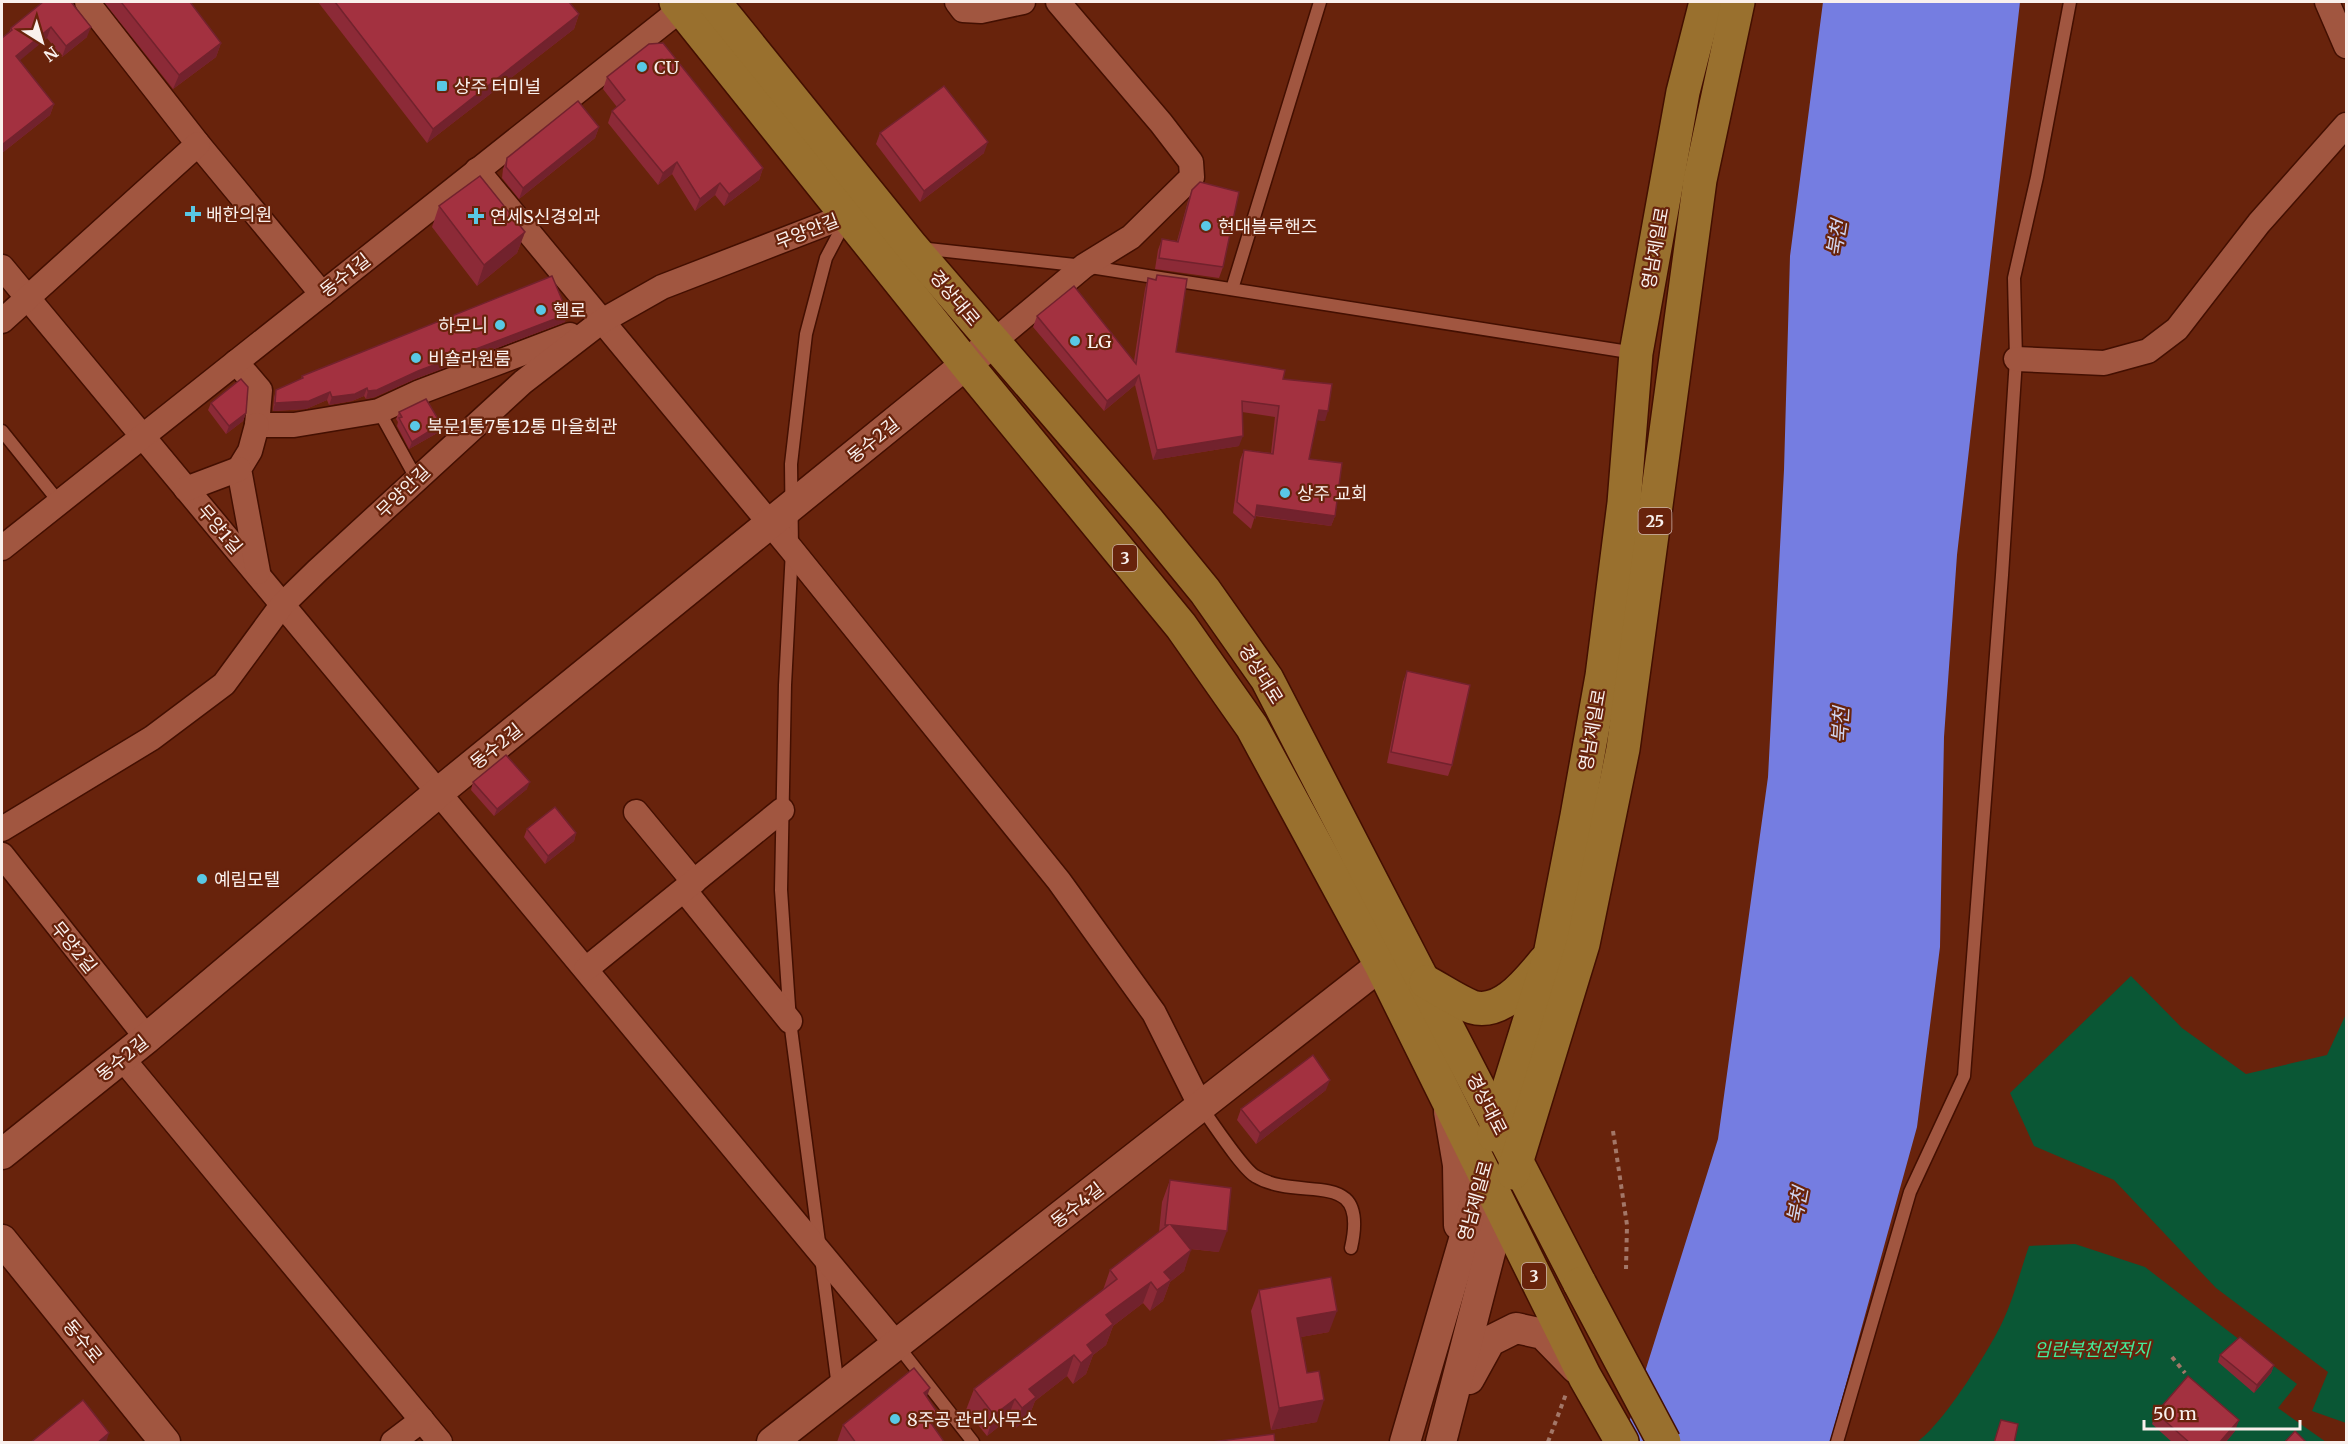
<svg xmlns="http://www.w3.org/2000/svg" width="2348" height="1444" viewBox="0 0 2348 1444" font-family="Merriweather,'Noto Sans KR',serif">
	<style>
		.green { fill: #0a5735 }
		.water { fill: #757de1 }
		.lines { fill: none; stroke-linecap: round; stroke-linejoin: round }
		.service-casing { stroke: #430f01; stroke-width: 15 }
		.minor-casing { stroke: #430f01; stroke-width: 27 }
		.tertiary-casing { stroke: #430f01; stroke-width: 33 }
		.primary-casing { stroke: #430f01; stroke-width: 36 }
		.path { stroke: #a37768; stroke-width: 4; stroke-dasharray: 4.5 4.5; stroke-linecap: butt }
		.service { stroke: #a15640; stroke-width: 12 }
		.minor { stroke: #a15640; stroke-width: 24 }
		.tertiary { stroke: #a15640; stroke-width: 30 }
		.primary { stroke: #99702e; stroke-width: 33 }
		.primary-bridge-casing { stroke: #430f01; stroke-width: 36; stroke-linecap: butt }
		.primary-bridge { stroke: #99702e; stroke-width: 33 }
		.wall { fill: #8c2a37 }
		.shaded-wall { fill: #72222d }
		.building { fill: #a33140; stroke: #72222d; stroke-width: 1.5 }
		.poi-dot { fill: #59c8e5; stroke: #68230c; stroke-width: 2 }
		.labels { text-anchor: middle; dominant-baseline: central; stroke-width: 4.5; stroke-linejoin: round; paint-order: stroke }
		.shield { fill: #68230c; stroke: #ceb2aa; stroke-width: 1.5 }
		.shield-label { font-size: 16px; font-weight: bold; fill: #f9f0ed }
		.poi-label { font-size: 18px; fill: #f9f0ed; stroke: #68230c; text-anchor: start }
		.street-label { font-size: 18px; fill: #f9f0ed; stroke: #68230c }
		.park-label { font-size: 18px; font-style: italic; fill: #42ec9b; stroke: #68230c }
		.water-label { font-size: 20px; font-style: italic; fill: #d0d4ee; stroke: #68230c }
	</style>
	<rect width="100%" height="100%" fill="#68230c"/>
	<g class="green">
		<polygon points="2131,976 2182,1028 2246,1074 2327,1055 2346,1014 2346,1423 2312,1411 2328,1372 2216,1288 2114,1180 2034,1146 2010,1093"/>
		<path d="M2075,1244L2145,1267L2297,1384L2278,1408L2326,1442H1917C1943,1424 1986,1355 2001,1325C2013,1301 2020,1272 2029,1246Z"/>
	</g>
	<polygon class="water" points="1823,2 2020,2 1957,555 1944,737 1940,947 1917,1127 1830,1442 1623,1442 1718,1139 1768,777 1784,470 1790,256"/>
	<g class="lines">
		<defs>
			<g id="service">
				<polyline points="919,248 1084,266 1635,353"/>
				<polyline points="1232,289 1320,2"/>
				<polyline points="379,411 416,478"/>
				<polyline points="2,431 59,502"/>
				<path d="M1201,1107C1213,1123 1241,1167 1255,1176C1301,1204 1370,1164 1351,1248"/>
				<polyline points="898,1346 973,1442"/>
				<polyline points="838,1387 790,1021 781,890 785,685 792,550 791,464 806,334 826,258 846,220"/>
				<polyline points="1837,1442 1910,1192 1964,1076 2002,575 2016,359 2014,278 2037,177 2070,2"/>
			</g>
			<g id="minor">
				<polyline points="87,2 198,144 322,294"/>
				<polyline points="957,2 963,10 981,11 1023,2"/>
				<polyline points="2327,2 2346,46"/>
				<polyline points="477,170 792,550 1059,881 1154,1013 1201,1107"/>
				<polyline points="2,267 898,1346"/>
				<polyline points="2,321 198,144"/>
				<polyline points="993,342 1084,266 1131,237 1192,177 1191,162 1161,123 1058,2"/>
				<polyline points="2016,359 2104,363 2148,351 2177,329 2259,223 2346,125"/>
				<polyline points="236,362 260,390 257,425 294,425 379,411 420,392 570,335"/>
				<polyline points="257,425 250,451 239,469 258,572"/>
				<polyline points="186,489 239,469"/>
				<polyline points="2,548 690,2"/>
				<polyline points="636,812 694,882"/>
				<polyline points="2,829 152,738 224,684 282,605 317,571 523,382 602,321 662,287 848,215"/>
				<polyline points="2,855 147,1038"/>
				<polyline points="685,891 790,1021"/>
				<polyline points="586,969 782,810"/>
				<polyline points="122,1058 440,1442"/>
				<polyline points="393,1442 422,1420"/>
			</g>
			<g id="tertiary">
				<polyline points="1449,1112 1458,1165 1459,1225"/>
				<polyline points="2,1154 147,1038 439,792 986,348"/>
				<polyline points="2,1240 165,1442"/>
				<polyline points="1469,1379 1490,1341 1516,1328 1543,1334 1576,1368"/>
				<polyline points="772,1442 1381,965"/>
				<polyline points="1405,1442 1483,1175"/>
				<polyline points="1441,1442 1501,1210"/>
			</g>
			<g id="primary">
				<polyline points="676,2 966,364 1181,626 1252,727 1381,965 1585,1377 1622,1442"/>
				<polyline points="714,2 912,247 1147,520 1205,591 1267,679 1580,1284"/>
				<path d="M1426,982C1441,990 1457,1001 1472,1007C1502,1016 1528,981 1545,961"/>
				<polyline points="1494,1135 1550,955 1577,816 1602,676 1624,503 1636,353 1683,92 1706,2"/>
				<polyline points="1513,1173 1583,944 1623,749 1700,180 1738,2"/>
			</g>
		</defs>
		<use href="#service" class="service-casing"/>
		<use href="#minor" class="minor-casing"/>
		<use href="#tertiary" class="tertiary-casing"/>
		<use href="#primary" class="primary-casing"/>
		<g class="path">
			<polyline points="1613,1131 1627,1225 1626,1269"/>
			<polyline points="2172,1357 2185,1373"/>
			<polyline points="1548,1442 1566,1394"/>
		</g>
		<use href="#service" class="service"/>
		<use href="#minor" class="minor"/>
		<use href="#tertiary" class="tertiary"/>
		<use href="#primary" class="primary"/>
		<defs>
			<polyline id="primary-bridge" points="1580,1284 1664,1442"/>
		</defs>
		<use href="#primary-bridge" class="primary-bridge-casing"/>
		<use href="#primary-bridge" class="primary-bridge"/>
	</g>
	<g class="wall">
		<polygon points="43,2 87,37 62,57 47,38 19,60 54,104 50,115 2,153 2,38 9,32 11,28"/>
		<polygon points="104,2 190,2 221,43 216,57 173,89"/>
		<polygon points="318,2 569,2 579,14 574,29 427,143"/>
		<polygon points="607,77 763,168 759,180 724,206 715,195 695,211 672,174 658,185 608,123 612,111 617,107 603,89"/>
		<polygon points="599,127 595,138 519,199 502,178 503,169 507,158"/>
		<polygon points="880,133 984,153 920,202 876,144"/>
		<polygon points="1192,190 1223,267 1219,278 1155,269 1158,250 1162,239 1177,241 1188,201"/>
		<polygon points="439,206 525,232 517,253 477,286 432,227"/>
		<polygon points="1157,275 1176,352 1283,379 1325,421 1317,420 1309,459 1335,516 1331,526 1255,516 1251,529 1233,513 1240,460 1244,450 1271,453 1275,417 1242,412 1239,446 1153,460 1135,385 1104,411 1033,327 1037,316 1134,361 1145,289 1148,278 1155,280"/>
		<polygon points="565,322 415,379 375,397 366,399 364,396 352,401 329,405 327,400 306,409 273,411 274,398 276,390 301,379 302,376"/>
		<polygon points="211,403 246,413 243,421 226,434 208,410"/>
		<polygon points="399,412 439,432 409,449 397,426 398,422 396,419"/>
		<polygon points="1407,671 1452,765 1448,776 1387,763 1403,682"/>
		<polygon points="473,782 527,789 494,816 471,790"/>
		<polygon points="527,829 576,833 574,841 545,864 524,837"/>
		<polygon points="1326,1090 1256,1144 1237,1120 1241,1109"/>
		<polygon points="1170,1180 1219,1252 1190,1249 1184,1271 1170,1282 1163,1301 1150,1311 1143,1303 1113,1326 1106,1345 1093,1355 1086,1374 1073,1384 1067,1376 1035,1401 1028,1419 1014,1429 1007,1420 987,1436 966,1410 974,1389 1103,1290 1110,1270 1159,1232 1162,1202"/>
		<polygon points="1259,1290 1329,1332 1301,1337 1307,1373 1317,1422 1271,1430 1251,1311"/>
		<polygon points="2220,1355 2274,1365 2271,1373 2254,1393 2218,1362"/>
		<polygon points="927,1397 932,1425 945,1443 837,1442 843,1425"/>
		<polygon points="2156,1413 2235,1431 2225,1443 2173,1443 2152,1424"/>
	</g>
	<g class="shaded-wall">
		<polygon points="579,14 574,29 427,143 433,129"/>
		<polygon points="51,27 47,38 12,67 16,56"/>
		<polygon points="91,27 87,37 62,57 66,46"/>
		<polygon points="221,43 216,57 173,89 179,75"/>
		<polygon points="54,104 50,115 2,153 2,149 3,144"/>
		<polygon points="599,127 595,138 519,199 523,188"/>
		<polygon points="988,142 984,153 920,202 924,191"/>
		<polygon points="677,162 672,174 658,185 663,173"/>
		<polygon points="763,168 759,180 724,206 729,194"/>
		<polygon points="720,183 715,195 695,211 700,199"/>
		<polygon points="525,232 517,253 477,286 484,265"/>
		<polygon points="568,314 565,322 415,379 375,397 366,399 368,391 418,371"/>
		<polygon points="1139,375 1135,385 1104,411 1107,401"/>
		<polygon points="367,388 364,396 352,401 329,405 332,397"/>
		<polygon points="330,392 327,400 306,409 273,411 275,403"/>
		<polygon points="1319,410 1328,411 1325,421 1315,420"/>
		<polygon points="246,413 243,421 226,434 229,426"/>
		<polygon points="441,424 439,432 409,449 412,442"/>
		<polygon points="1243,436 1239,446 1153,460 1157,450"/>
		<polygon points="1257,505 1335,516 1331,526 1253,515"/>
		<polygon points="530,782 527,789 494,816 497,809"/>
		<polygon points="576,833 574,841 545,864 548,856"/>
		<polygon points="1330,1080 1326,1090 1256,1144 1260,1133"/>
		<polygon points="1171,1225 1227,1231 1219,1252 1164,1246"/>
		<polygon points="1191,1250 1184,1271 1170,1282 1163,1301 1150,1311 1164,1272"/>
		<polygon points="1151,1282 1143,1303 1113,1326 1106,1345 1093,1355 1086,1374 1073,1384 1087,1345 1106,1315"/>
		<polygon points="1337,1311 1329,1332 1290,1339 1297,1318"/>
		<polygon points="1074,1355 1067,1376 1035,1401 1028,1419 1014,1429 1029,1389"/>
		<polygon points="2274,1365 2271,1373 2254,1393 2257,1385"/>
		<polygon points="930,1388 924,1405 924,1393"/>
		<polygon points="1015,1399 1007,1420 987,1436 994,1415"/>
		<polygon points="1324,1400 1317,1422 1271,1430 1279,1408"/>
		<polygon points="937,1412 931,1429 928,1419"/>
		<polygon points="2239,1420 2235,1431 2225,1443 2219,1443"/>
		<polygon points="109,1433 106,1443 97,1443"/>
	</g>
	<g class="building">
		<polygon points="43,2 71,2 91,27 66,46 51,27 16,56 54,104 3,144 2,142 2,38 12,30 11,28"/>
		<polygon points="121,2 190,2 221,43 179,75"/>
		<polygon points="335,2 569,2 579,14 433,129"/>
		<polygon points="663,43 763,168 729,194 720,183 700,199 677,162 663,173 612,111 625,100 607,77 649,44"/>
		<polygon points="944,86 988,142 924,191 880,133"/>
		<polygon points="578,101 599,127 523,188 506,167 507,158"/>
		<polygon points="480,176 525,232 484,265 439,206"/>
		<polygon points="1200,182 1239,192 1223,267 1159,258 1162,239 1178,242 1192,190"/>
		<polygon points="1157,275 1187,279 1176,352 1285,370 1283,379 1332,384 1328,411 1319,410 1309,459 1342,463 1335,516 1257,505 1255,518 1237,502 1244,450 1273,454 1279,406 1242,401 1243,436 1157,450 1139,375 1107,401 1037,316 1074,286 1136,364 1148,278 1156,280"/>
		<polygon points="552,276 568,314 418,371 377,390 368,391 367,388 355,394 332,397 330,392 309,401 275,403 276,390 303,378 302,376"/>
		<polygon points="241,379 248,387 246,413 229,426 211,403"/>
		<polygon points="426,399 441,424 412,442 399,418 402,417 399,412"/>
		<polygon points="1407,671 1470,685 1452,765 1391,752"/>
		<polygon points="506,755 530,782 497,809 473,782"/>
		<polygon points="555,807 576,833 548,856 527,829"/>
		<polygon points="1313,1055 1330,1080 1260,1133 1241,1109"/>
		<polygon points="1170,1180 1231,1188 1227,1231 1171,1225 1191,1250 1164,1272 1171,1280 1157,1290 1151,1282 1106,1315 1113,1324 1087,1345 1093,1353 1081,1363 1074,1355 1029,1389 1036,1397 1022,1408 1015,1399 994,1415 974,1389 1117,1279 1110,1270 1168,1225 1165,1225"/>
		<polygon points="1331,1277 1337,1311 1297,1318 1307,1373 1319,1371 1324,1400 1279,1408 1259,1290"/>
		<polygon points="2240,1337 2274,1365 2257,1385 2220,1355"/>
		<polygon points="914,1368 930,1388 924,1393 937,1412 928,1419 945,1443 856,1443 843,1425"/>
		<polygon points="2188,1376 2239,1420 2219,1443 2190,1443 2156,1413"/>
		<polygon points="83,1400 109,1433 97,1443 30,1443"/>
		<polygon points="2001,1420 2018,1424 2014,1443 1994,1443"/>
		<polygon points="2295,1431 2307,1443 2284,1443"/>
		<polygon points="1274,1434 1275,1443 1204,1443"/>
	</g>
	<g class="poi-dot">
		<circle cx="642" cy="67" r="6"/>
		<rect x="436" y="80" width="12" height="12" rx="3"/>
		<path d="M190 205h6v6h6v6h-6v6h-6v-6h-6v-6h6z"/>
		<path d="M473 207h6v6h6v6h-6v6h-6v-6h-6v-6h6z"/>
		<circle cx="1206" cy="226" r="6"/>
		<circle cx="541" cy="310" r="6"/>
		<circle cx="500" cy="325" r="6"/>
		<circle cx="1075" cy="341" r="6"/>
		<circle cx="416" cy="358" r="6"/>
		<circle cx="415" cy="426" r="6"/>
		<circle cx="1285" cy="493" r="6"/>
		<circle cx="202" cy="879" r="6"/>
		<circle cx="895" cy="1419" r="6"/>
	</g>
	<g class="labels">
		<g class="shield">
			<rect x="1638.5" y="508" width="33" height="26" rx="4.5"/>
			<rect x="1113" y="545" width="24" height="26" rx="4.5"/>
			<rect x="1522" y="1263" width="24" height="26" rx="4.5"/>
		</g>
		<g class="shield-label">
			<text x="1655" y="521">25</text>
			<text x="1125" y="558">3</text>
			<text x="1534" y="1276">3</text>
		</g>
		<g class="poi-label">
			<text x="654" y="67">CU</text>
			<text x="454" y="86">상주 터미널</text>
			<text x="206" y="214">배한의원</text>
			<text x="490" y="216">연세S신경외과</text>
			<text x="1218" y="226">현대블루핸즈</text>
			<text x="553" y="310">헬로</text>
			<text x="488" y="325" text-anchor="end">하모니</text>
			<text x="1087" y="341">LG</text>
			<text x="428" y="358">비숄라원룸</text>
			<text x="427" y="426">북문1통7통12통 마을회관</text>
			<text x="1297" y="493">상주 교회</text>
			<text x="214" y="879">예림모텔</text>
			<text x="907" y="1419">8주공 관리사무소</text>
		</g>
		<g class="street-label">
			<text transform="translate(807 231) rotate(-21)">무양안길</text>
			<text transform="translate(1655 248) rotate(-80)">영남제일로</text>
			<text transform="translate(345 275) rotate(-38)">동수1길</text>
			<text transform="translate(955 298) rotate(50)">경상대로</text>
			<text transform="translate(873 440) rotate(-39)">동수2길</text>
			<text transform="translate(403 491) rotate(-44)">무양안길</text>
			<text transform="translate(220 529) rotate(50)">무양1길</text>
			<text transform="translate(1261 674) rotate(58)">경상대로</text>
			<text transform="translate(1592 730) rotate(-80)">영남제일로</text>
			<text transform="translate(496 746) rotate(-39)">동수2길</text>
			<text transform="translate(74 947) rotate(51)">무양2길</text>
			<text transform="translate(122 1058) rotate(-39)">동수2길</text>
			<text transform="translate(1487 1104) rotate(63)">경상대로</text>
			<text transform="translate(1475 1201) rotate(-74)">영남제일로</text>
			<text transform="translate(1077 1205) rotate(-38)">동수4길</text>
			<text transform="translate(83 1341) rotate(51)">동수로</text>
		</g>
		<g class="park-label">
			<text x="2092" y="1349">임란북천전적지</text>
		</g>
		<g class="water-label">
			<text transform="translate(1836 238) rotate(-81)">북천</text>
			<text transform="translate(1840 725) rotate(-87)">북천</text>
			<text transform="translate(1797 1205) rotate(-79)">북천</text>
		</g>
	</g>
	<rect width="2348" height="1444" fill="none" stroke="#f9f0ed" stroke-width="6"/>
	<g transform="translate(42 42) rotate(143)" stroke="#68230c" stroke-width="4.5" paint-order="stroke">
	<path d="M0-4.5L10 22L0 15L-10 22Z" fill="#f9f0ed"/>
	<text y="-9" font-size="16" font-weight="bold" text-anchor="middle" fill="#f9f0ed">N</text>
	</g>
	<path d="M2144 1420v9h156v-9" fill="none" stroke="#f9f0ed" stroke-width="3"/>
	<text x="2153" y="1420" font-size="18" fill="#f9f0ed" stroke="#68230c" stroke-width="4.5" paint-order="stroke">50 m</text>
</svg>
